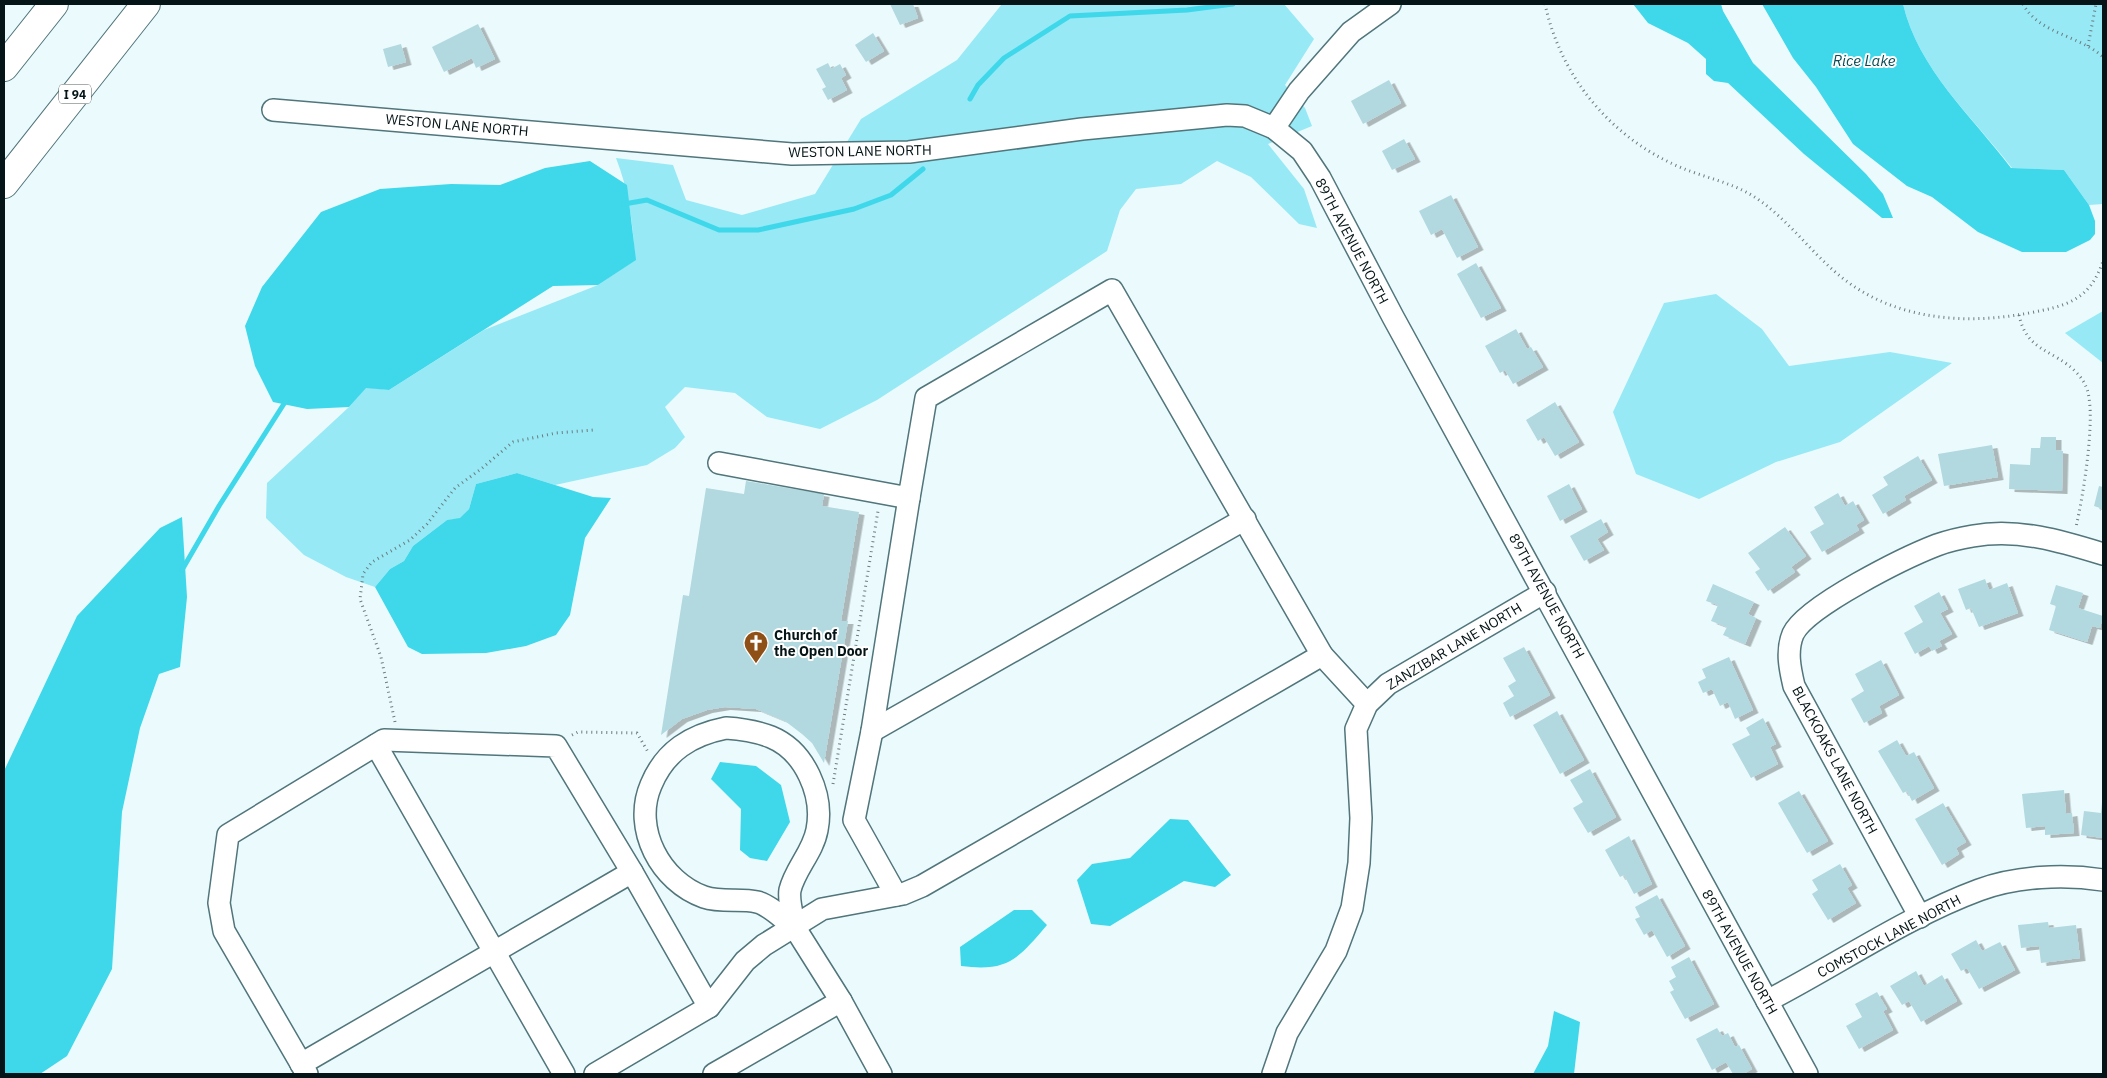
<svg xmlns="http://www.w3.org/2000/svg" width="2107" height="1078" viewBox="0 0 2107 1078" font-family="'IBM Plex Sans',sans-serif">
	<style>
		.green { fill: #96e9f5 }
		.water { fill: #3fd7ea }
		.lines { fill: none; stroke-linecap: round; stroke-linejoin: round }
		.stream { stroke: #3fd7ea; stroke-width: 5 }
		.building { fill: #b1d9df; filter: url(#shadow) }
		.minor-casing { stroke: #50757a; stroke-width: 24 }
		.highway-casing { stroke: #50757a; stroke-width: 30 }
		.path { stroke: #6d7c7f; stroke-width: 3; stroke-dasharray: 1 4; stroke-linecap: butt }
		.minor { stroke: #fff; stroke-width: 21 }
		.highway { stroke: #fff; stroke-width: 28 }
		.labels { text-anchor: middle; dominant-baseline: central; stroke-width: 4; stroke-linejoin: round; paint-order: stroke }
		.shield { fill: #fff; stroke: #505a5c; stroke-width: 1 }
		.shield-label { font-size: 12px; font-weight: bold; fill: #051416 }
		.street-label { font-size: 14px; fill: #051416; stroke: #fff }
		.poi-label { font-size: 14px; font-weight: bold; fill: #051416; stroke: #fff; text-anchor: start }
		.water-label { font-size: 15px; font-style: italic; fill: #094c54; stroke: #fff }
	</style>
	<defs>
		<filter id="shadow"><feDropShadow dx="5.5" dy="3" stdDeviation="0" flood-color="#0004"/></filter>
	</defs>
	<rect width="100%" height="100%" fill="#ebfafd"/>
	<g class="green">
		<path d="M1002,4H1284L1314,39L1285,85L1305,108L1312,126L1268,144L1304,189L1317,228L1299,224L1251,177L1217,161L1181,184L1136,189L1120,210L1107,251L877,400L820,429L767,417L735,393L685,387L665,407L685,437L675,448L647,465L555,485L517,473L476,484L469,509L460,519L447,520L413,546L404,561L390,569L375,587L346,577L304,555L266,518L267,483L349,407L366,387L389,390L484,330L598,285L635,260C633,224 629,191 616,158L673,165L686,200L742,215L815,194L861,119L957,60Z"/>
		<path d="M1903,4H2103V204L2089,205L2064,170L2012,168C1972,116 1918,69 1903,4Z"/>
		<polygon points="1716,294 1762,329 1789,366 1890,352 1952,363 1840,442 1776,462 1699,499 1636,474 1613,412 1664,303"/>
		<polygon points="2103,311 2103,363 2065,333"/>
	</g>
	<g class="water">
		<polygon points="1633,4 1721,4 1723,11 1753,63 1866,174 1883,194 1893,218 1882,218 1804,154 1728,83 1714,81 1706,74 1706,59 1688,43 1648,23"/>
		<path d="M1762,4H1903C1918,69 1972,116 2011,168L2064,170L2089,205L2095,221V234L2090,240L2066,252H2022L1978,232L1932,197L1907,186L1853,144L1816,87L1793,58Z"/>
		<polygon points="590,161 627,185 636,260 598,285 553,286 389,390 366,388 349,407 307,409 273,402 255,366 245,326 262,287 321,212 380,189 451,184 500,185 545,168"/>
		<polygon points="517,473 593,497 611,498 585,538 570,615 556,635 526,646 486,653 422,654 408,647 375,587 390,569 404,561 413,546 447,520 460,518 469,509 476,484"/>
		<polygon points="182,517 187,597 180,667 159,674 140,728 122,812 112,969 67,1056 40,1074 4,1074 4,771 77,616 160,528"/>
		<polygon points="720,762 756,766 781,785 790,822 767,861 750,858 740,850 741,809 711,779"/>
		<polygon points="1170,819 1188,820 1231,875 1215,887 1184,881 1110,926 1091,924 1077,880 1092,864 1130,858"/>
		<path d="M1014,910H1032L1047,925C1018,959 1008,972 961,966L960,947Z"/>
		<polygon points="1554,1011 1580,1022 1574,1074 1533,1074 1548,1046"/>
	</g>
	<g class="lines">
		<g class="stream">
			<polyline points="970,99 978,85 1004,58 1070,16 1187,10 1233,4"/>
			<polyline points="624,204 647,200 719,230 758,230 854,209 891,195 923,169"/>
			<polyline points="182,570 219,506 287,399"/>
		</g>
	</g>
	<g class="building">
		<polygon points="890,4 913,4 918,18 900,25"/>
		<polygon points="478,24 495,59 476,68 472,58 444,72 432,47"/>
		<polygon points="873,33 884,51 866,62 855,45"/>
		<polygon points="401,44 406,62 388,67 383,49"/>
		<polygon points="828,63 831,69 840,64 846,75 841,78 847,90 828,100 822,89 826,87 816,69"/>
		<polygon points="1389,80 1401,103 1363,124 1351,101"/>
		<polygon points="1404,139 1415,159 1392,170 1382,151"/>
		<polygon points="1451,195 1478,247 1457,258 1442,229 1431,235 1419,211"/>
		<polygon points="1476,263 1501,308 1481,318 1457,274"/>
		<polygon points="1516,329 1527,349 1531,347 1543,367 1513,384 1505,370 1500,373 1485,346"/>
		<polygon points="1555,402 1579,442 1555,456 1544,437 1538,441 1526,420"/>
		<polygon points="2041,437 2056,437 2056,450 2063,451 2062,491 2009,489 2010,464 2030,465 2031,448 2040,448"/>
		<polygon points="1992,445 1998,477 1944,486 1938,454"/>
		<polygon points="1918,456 1932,480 1904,496 1906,500 1883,514 1872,495 1888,485 1883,477"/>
		<polygon points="746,481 824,494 822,506 859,512 841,621 848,621 824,763 812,743 802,734 785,721 756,709 725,707 707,710 682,719 661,735 683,595 689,596 706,488 744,494"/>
		<polygon points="1569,484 1582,509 1560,521 1547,496"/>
		<polygon points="2099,486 2103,487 2103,509 2094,506"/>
		<polygon points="1838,493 1845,506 1853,501 1864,520 1856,525 1859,530 1822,552 1810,532 1824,524 1814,507"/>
		<polygon points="1601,519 1608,532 1597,539 1604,550 1584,561 1570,536"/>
		<polygon points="1785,527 1806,556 1791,567 1795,572 1768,591 1755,572 1760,569 1748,553"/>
		<polygon points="1985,579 1989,590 2007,583 2018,613 1979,627 1971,608 1966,610 1958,589"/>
		<polygon points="1713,584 1754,602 1748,614 1756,618 1745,644 1723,635 1727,627 1711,621 1718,605 1706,601"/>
		<polygon points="2056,585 2083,593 2078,608 2103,616 2100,628 2092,626 2087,642 2049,630 2056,606 2050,604"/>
		<polygon points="1939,592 1948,609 1940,613 1952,634 1939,641 1942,646 1932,651 1929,646 1915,654 1904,633 1923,622 1914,606"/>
		<polygon points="1524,647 1550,695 1510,717 1503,703 1514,696 1508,686 1516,681 1503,658"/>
		<polygon points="1729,657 1753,710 1735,719 1728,702 1720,706 1712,689 1703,693 1698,682 1706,678 1702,669"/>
		<polygon points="1881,660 1899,695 1879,706 1882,713 1864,723 1851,699 1864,691 1855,674"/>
		<polygon points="1557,711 1584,760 1560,774 1533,725"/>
		<polygon points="1763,718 1776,744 1770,747 1778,764 1751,778 1732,744 1750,735 1746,728"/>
		<polygon points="1897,740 1906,756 1914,752 1934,788 1912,801 1907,791 1903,793 1878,751"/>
		<polygon points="1590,769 1616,817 1588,833 1573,808 1583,802 1570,780"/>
		<polygon points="2064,790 2066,814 2072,813 2074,833 2045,835 2045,826 2026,828 2022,794"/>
		<polygon points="1799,791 1828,841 1807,853 1778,803"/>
		<polygon points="2102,802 2103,838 2081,835 2084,811 2101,813"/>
		<polygon points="1943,803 1966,842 1956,848 1959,854 1942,865 1915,819"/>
		<polygon points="1629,836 1652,884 1634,894 1624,875 1620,877 1605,850"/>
		<polygon points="1840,864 1852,885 1847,888 1856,903 1828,920 1812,894 1818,890 1812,880"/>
		<polygon points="1657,895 1685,946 1667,957 1652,930 1644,935 1635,919 1640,917 1635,907"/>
		<polygon points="2048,922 2049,928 2076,925 2080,958 2041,963 2039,946 2021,948 2018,925"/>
		<polygon points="1976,940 1982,951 2000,942 2015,970 1979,989 1967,968 1961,971 1951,954"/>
		<polygon points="1689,957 1714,1004 1685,1019 1670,992 1674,990 1669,981 1676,977 1671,967"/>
		<polygon points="1916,971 1924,986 1942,975 1957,1001 1921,1022 1909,1001 1902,1005 1890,986"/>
		<polygon points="1877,992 1887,1009 1883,1011 1893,1030 1859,1049 1846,1026 1862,1017 1855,1004"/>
		<polygon points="1717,1028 1722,1036 1728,1033 1735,1047 1739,1045 1752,1069 1743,1074 1733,1074 1726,1062 1712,1070 1696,1039"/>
	</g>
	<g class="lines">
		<defs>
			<g id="minor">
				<polyline points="273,110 792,154 909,152 1082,129 1227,115 1245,116 1274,128 1302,151 1320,178 1393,317 1807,1074"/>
				<polyline points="1274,128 1299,91 1351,32 1390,4"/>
				<polyline points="719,463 909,498 926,398 1112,290 1322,655"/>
				<path d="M726,728C742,729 756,731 771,737C805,751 824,795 817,830C813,852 795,869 790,890C788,901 793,916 795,928C784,920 770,905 757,902C741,898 722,903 704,897C661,882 632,829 651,785C665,751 691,735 726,728Z"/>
				<polyline points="872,731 1245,519"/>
				<polyline points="376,745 564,1074"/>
				<polyline points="896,895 854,820 872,731 909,498"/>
				<path d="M1920,917L1794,686C1790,669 1786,651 1793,634C1806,606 1906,557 1937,545C1948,541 1961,538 1973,536C2018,528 2061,541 2103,554"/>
				<polyline points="795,928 841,1001 881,1074"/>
				<path d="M1767,1001C1837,965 1906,917 1979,890C2017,876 2064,874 2103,880"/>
				<polyline points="301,1064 632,872"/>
				<polyline points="307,1074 224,931 219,903 228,835 384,740 556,746 632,872 709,1007"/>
				<polyline points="595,1074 709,1007 745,961 764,945 822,909 903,894 922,886 1322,655 1367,704"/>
				<polyline points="714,1074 841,1001"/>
				<polyline points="1273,1074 1287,1033 1336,951 1352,908 1359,863 1361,818 1356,729 1367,704 1388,684 1545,592"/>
			</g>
			<g id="highway">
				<polyline points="4,67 54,4"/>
				<polyline points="4,184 146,4"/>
			</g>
		</defs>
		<use href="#minor" class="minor-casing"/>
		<use href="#highway" class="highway-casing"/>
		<g class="path">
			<path d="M1545,4C1561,78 1612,139 1682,168C1706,178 1734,183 1756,198C1785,217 1807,247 1833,270C1887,319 1960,326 2029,313C2067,306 2090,300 2103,261"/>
			<path d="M2023,4C2039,34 2079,35 2103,57"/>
			<polyline points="2088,46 2096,4"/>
			<path d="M2019,315C2027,352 2053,349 2076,372C2083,379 2088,388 2089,398C2094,428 2083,497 2076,527"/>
			<polyline points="395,722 381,657 360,599 363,574 372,562 410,540 427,524 455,488 481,469 513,442 556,433 594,430"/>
			<polyline points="572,735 578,732 637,733 648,752"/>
			<polyline points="833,784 878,511"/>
		</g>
		<use href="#minor" class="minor"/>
		<use href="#highway" class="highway"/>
	</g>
	<defs>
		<symbol id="church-pin" viewBox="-11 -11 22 30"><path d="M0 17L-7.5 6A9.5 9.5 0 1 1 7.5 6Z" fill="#8f5017" stroke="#fff"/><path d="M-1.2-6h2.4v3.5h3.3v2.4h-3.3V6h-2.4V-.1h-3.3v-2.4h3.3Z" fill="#fff"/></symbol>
	</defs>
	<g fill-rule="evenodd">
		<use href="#church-pin" x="742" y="629" width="28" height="38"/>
	</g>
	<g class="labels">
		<rect class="shield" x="59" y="84.5" width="32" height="19" rx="4"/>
		<g class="shield-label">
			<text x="75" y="94">I 94</text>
		</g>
		<g class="street-label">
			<text transform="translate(457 125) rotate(5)">WESTON LANE NORTH</text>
			<text transform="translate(860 151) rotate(-1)">WESTON LANE NORTH</text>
			<text transform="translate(1352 241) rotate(62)">89TH AVENUE NORTH</text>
			<text transform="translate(1547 596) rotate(61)">89TH AVENUE NORTH</text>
			<text transform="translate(1454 646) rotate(-31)">ZANZIBAR LANE NORTH</text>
			<text transform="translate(1835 760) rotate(62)">BLACKOAKS LANE NORTH</text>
			<text transform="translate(1889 936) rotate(-28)">COMSTOCK LANE NORTH</text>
			<text transform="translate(1740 952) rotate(61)">89TH AVENUE NORTH</text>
		</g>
		<g class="poi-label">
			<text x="774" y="635">Church of<tspan x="774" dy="16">the Open Door</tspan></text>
		</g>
		<g class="water-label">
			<text x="1864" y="60">Rice Lake</text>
		</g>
	</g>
	<rect width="2107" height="1078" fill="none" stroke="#051416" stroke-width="10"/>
</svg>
